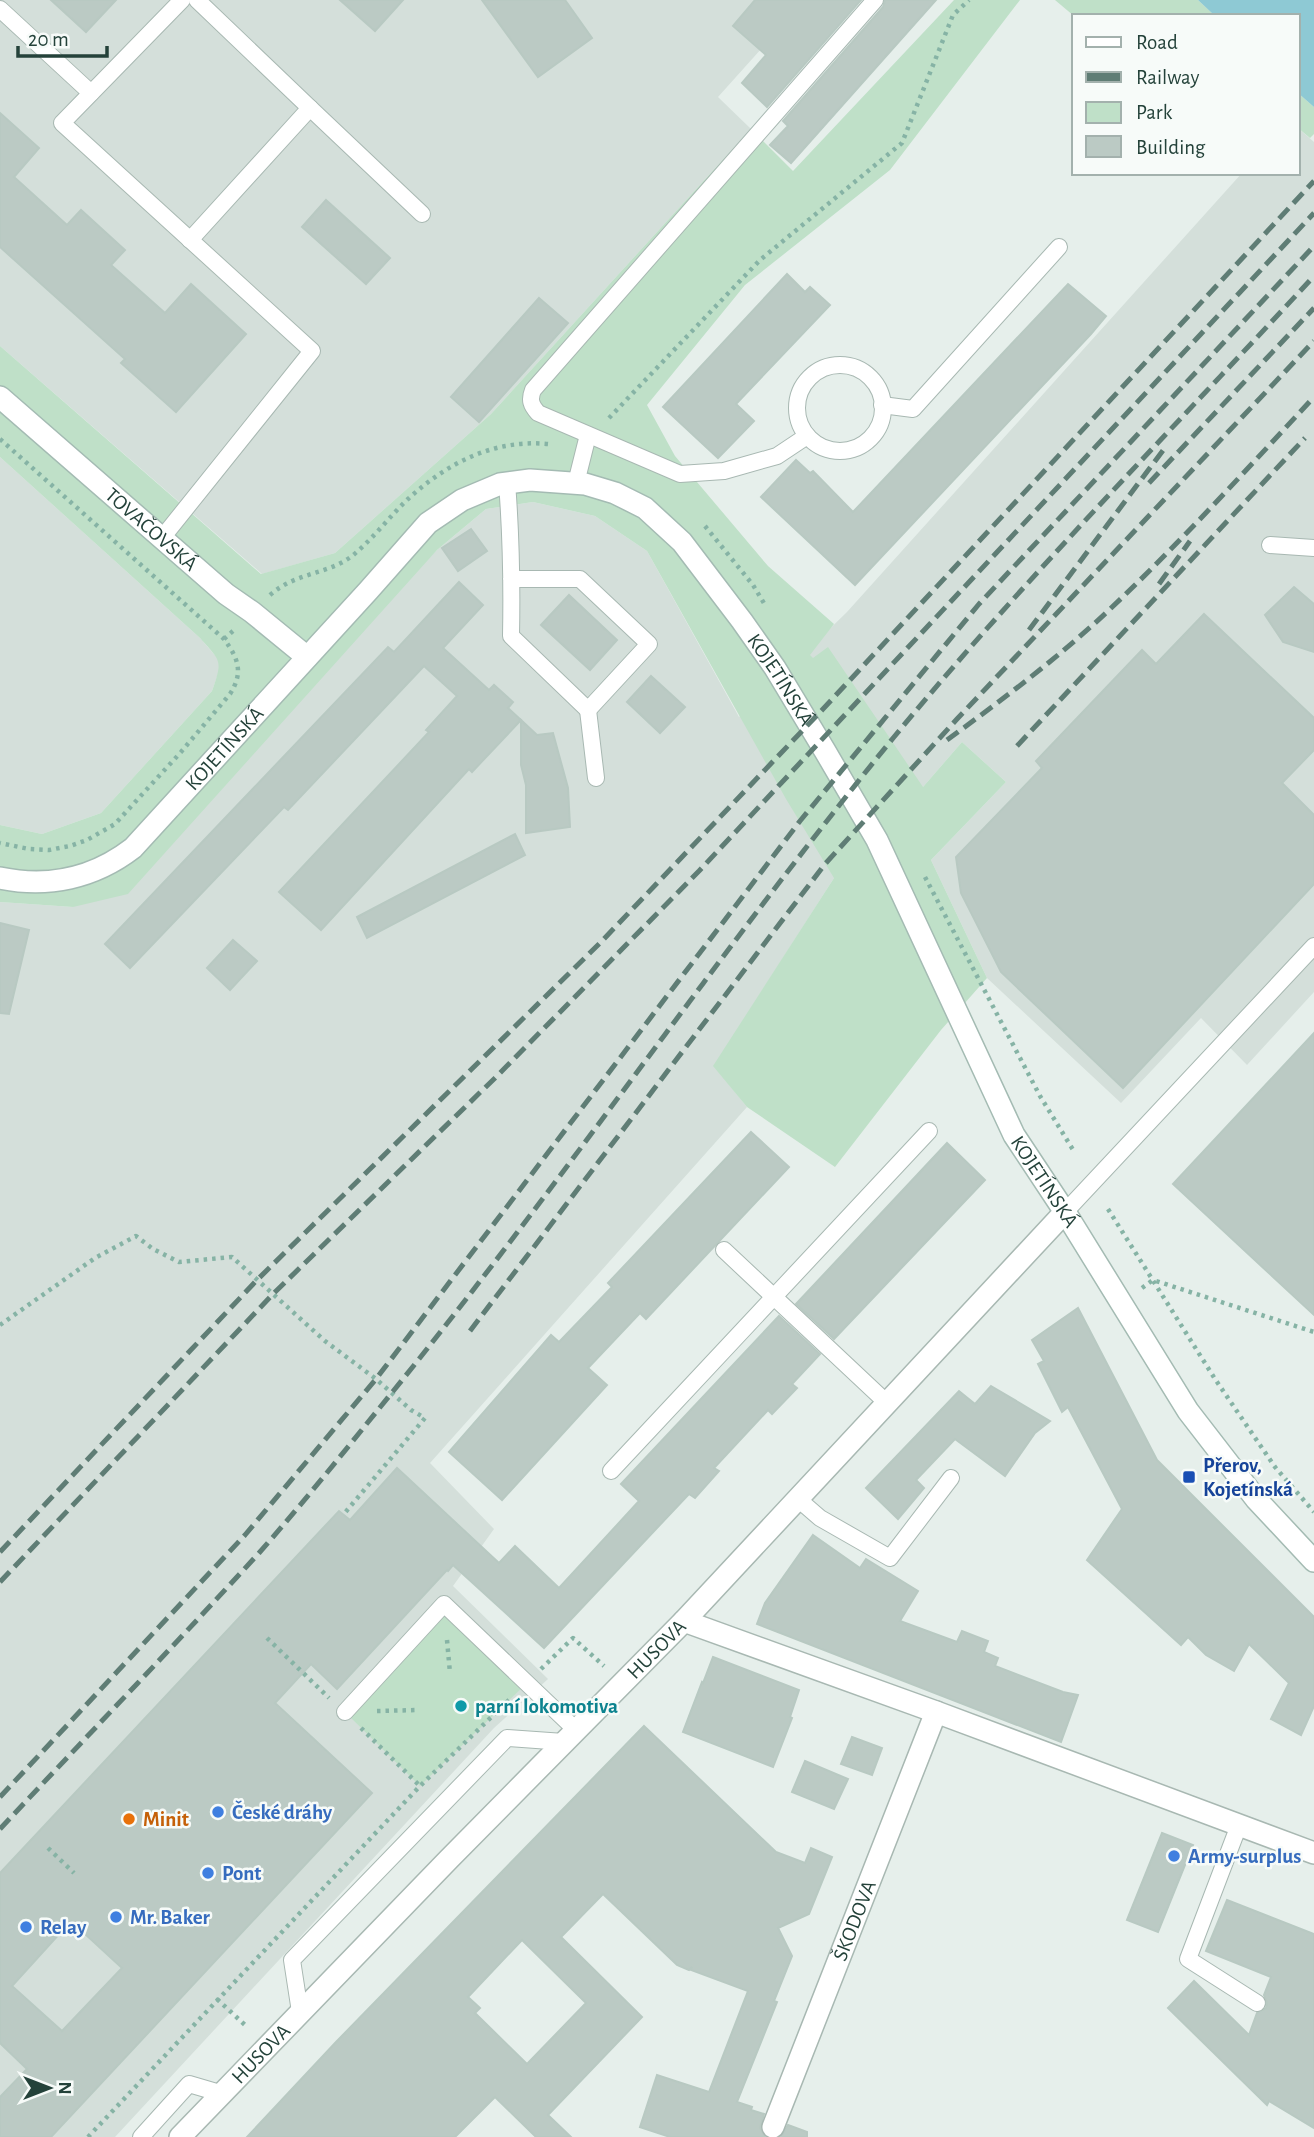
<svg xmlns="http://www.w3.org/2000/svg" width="1314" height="2137" viewBox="0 0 1314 2137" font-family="'Alegreya Sans',sans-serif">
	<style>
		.built { fill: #d4dfda }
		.green { fill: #bfe0c8 }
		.water { fill: #8ec9d4 }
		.building { fill: #bbcac4; stroke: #b8c9c2; stroke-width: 2; fill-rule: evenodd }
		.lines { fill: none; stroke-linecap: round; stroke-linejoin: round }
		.lane-casing { stroke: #a8b8b2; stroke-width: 18 }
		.street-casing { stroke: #a8b8b2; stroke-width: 24 }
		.secondary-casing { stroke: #a4bbb3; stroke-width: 24 }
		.path { stroke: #86b3a5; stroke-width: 4.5; stroke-dasharray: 3.5 5; stroke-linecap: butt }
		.lane { stroke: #fff; stroke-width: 16 }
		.street { stroke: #fff; stroke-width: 21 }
		.secondary { stroke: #fff; stroke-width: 21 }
		.rail { stroke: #5f7d75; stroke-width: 5; stroke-dasharray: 14 7; stroke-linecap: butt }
		.transit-dot { fill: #1a4fb4; stroke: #f7fbf9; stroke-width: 2.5 }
		.culture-dot { fill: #0f9aa8; stroke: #f7fbf9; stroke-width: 2.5 }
		.shop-dot { fill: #3f7fe0; stroke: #f7fbf9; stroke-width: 2.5 }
		.food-dot { fill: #e8710a; stroke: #f7fbf9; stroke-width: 2.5 }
		.labels { text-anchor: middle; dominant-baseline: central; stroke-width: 5; stroke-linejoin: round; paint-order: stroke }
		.street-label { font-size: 21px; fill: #24423a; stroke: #f7fbf9 }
		.transit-label { font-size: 21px; font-weight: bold; fill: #164399; stroke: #f7fbf9; text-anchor: start }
		.culture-label { font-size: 21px; font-weight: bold; fill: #0d838f; stroke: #f7fbf9; text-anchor: start }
		.shop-label { font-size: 21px; font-weight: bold; fill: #366cbe; stroke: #f7fbf9; text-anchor: start }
		.food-label { font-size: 21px; font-weight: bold; fill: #c56008; stroke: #f7fbf9; text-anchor: start }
	</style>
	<rect width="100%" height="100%" fill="#e6efeb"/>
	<g class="built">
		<polygon points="0,0 805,0 718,97 751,129 491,414 335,553 262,574 0,346"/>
		<polygon points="1298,128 1314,142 1314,992 1247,1065 1201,1018 1121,1103 987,978 931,860 1006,782 962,742 923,787 834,878 714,1066 747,1107 430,1463 494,1529 453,1586 548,1679 494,1728 115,2137 0,2137 0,902 73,907 437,550 486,509 533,502 595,516 647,551 739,717 847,612 1242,173 1298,173"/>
		<polygon points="0,457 200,638 219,660 220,668 212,691 101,813 42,834 0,825"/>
	</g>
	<g class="green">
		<path d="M954,0H1020L890,170L745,285L647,405L675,456L768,566L834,624L810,655L813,658L828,647L923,787L962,742L1006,782L931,860L987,978L941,1030L835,1167L747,1107L713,1066L834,878L786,799L647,551L595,516L533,502L486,509L437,550L128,894L73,907L0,902V825L42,834L101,813L212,691C223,659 221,662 200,638L0,457V346L261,574L335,553L491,414L751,129L793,171Z"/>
		<polygon points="1055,0 1198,0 1215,16 1074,16"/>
		<polygon points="1298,93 1314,107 1314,134 1310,138 1298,128"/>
		<polygon points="444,1604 527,1683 420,1786 345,1712"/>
	</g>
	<polygon class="water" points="1198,0 1314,0 1314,107 1298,93 1298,16 1215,16"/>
	<g class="building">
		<polygon points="51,0 116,0 86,32"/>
		<polygon points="340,0 403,0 375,31"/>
		<polygon points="482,0 565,0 592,38 538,77"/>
		<polygon points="755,0 861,0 767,107 742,83 766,55 733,26"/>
		<polygon points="885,0 936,0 791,163 770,145 788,126 783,121 883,7"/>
		<polygon points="0,113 39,148 14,177 67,225 81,210 125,250 111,265 165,313 191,284 246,334 176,412 121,363 125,359 0,247"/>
		<polygon points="326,200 390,258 366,284 302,227"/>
		<polygon points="787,274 805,292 810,287 830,305 736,404 754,421 718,458 663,407"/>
		<polygon points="1068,284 1106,316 1091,334 855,585 761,497 796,460 810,473 813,471 853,512"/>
		<polygon points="539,298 568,323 479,422 451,397"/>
		<polygon points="471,529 487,551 458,571 442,548"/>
		<polygon points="459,582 483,605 443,648 489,690 494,685 513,702 508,708 521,720 472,772 469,769 321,930 279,892 429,732 426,730 457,696 424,666 288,810 284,807 130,968 105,944 388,647 394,652"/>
		<polygon points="1294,587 1314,604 1314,652 1283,642 1265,615"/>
		<polygon points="569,595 617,640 590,670 541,625"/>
		<polygon points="1204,614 1314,718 1314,750 1282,783 1314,815 1314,884 1123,1088 1001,972 961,893 956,857 1042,768 1036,761 1142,650 1156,664"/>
		<polygon points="651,676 685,707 660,733 627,702"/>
		<polygon points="521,720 537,735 553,733 568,788 570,827 526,833 526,785 521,765"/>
		<polygon points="515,834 525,855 367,938 357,917"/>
		<polygon points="0,923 29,930 9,1014 0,1013"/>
		<polygon points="233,940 257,961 230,990 207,968"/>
		<polygon points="1314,1033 1314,1315 1173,1184"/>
		<polygon points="751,1132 789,1167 646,1319 640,1313 588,1368 607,1385 502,1500 449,1452 551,1335 559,1342 612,1287 608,1283"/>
		<polygon points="947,1143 985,1180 834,1339 796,1304"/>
		<polygon points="1078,1308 1157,1460 1314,1617 1314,1706 1301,1735 1271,1719 1289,1683 1249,1644 1234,1671 1206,1655 1188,1637 1181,1645 1087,1560 1122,1509 1068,1407 1062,1412 1038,1364 1044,1361 1032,1340"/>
		<path d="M779,1316L820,1354L792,1384L797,1388L772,1414L768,1410L714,1468L719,1471L695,1498L689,1494L544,1648L453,1565L448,1571L447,1570L337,1689L311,1664L275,1703L372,1793L51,2137H0V2097L27,2069L0,2043V1873L339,1511L350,1520L397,1468L499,1563L515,1546L559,1588L639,1501L621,1484ZM71,1921L122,1968L62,2031L12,1986Z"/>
		<polygon points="991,1386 1050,1421 1035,1433 1005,1476 955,1439 916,1480 924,1488 898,1519 866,1488 959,1391 975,1404"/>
		<polygon points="813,1535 860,1568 866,1559 918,1591 900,1621 957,1642 962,1631 988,1641 984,1652 998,1658 995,1666 1063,1692 1078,1695 1061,1742 757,1624 765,1603"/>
		<polygon points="713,1657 799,1690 790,1717 792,1718 773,1767 683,1732 702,1682 703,1683"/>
		<path d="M644,1726L776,1852L805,1863L811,1848L832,1857L809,1914L778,1928L792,1956L774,2001L777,2002L737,2102L752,2107L751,2110L764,2114L760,2128L765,2137H670L640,2127L657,2075L709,2092L748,1991L691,1970L692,1967L689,1970L677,1965L603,1894L561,1937L642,2017L548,2115L571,2137H536L495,2097L455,2137H247L336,2042ZM522,1940L586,2003L527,2064L475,2013L480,2008L468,1997Z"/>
		<polygon points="852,1737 882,1748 872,1775 841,1764"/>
		<polygon points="805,1761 848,1779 834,1809 792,1792"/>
		<polygon points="1162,1833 1193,1845 1158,1932 1127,1920"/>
		<polygon points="1227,1900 1314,1934 1314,2128 1269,2101 1267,2105 1168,2008 1194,1981 1249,2035 1257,2013 1266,2008 1267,2003 1264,1995 1271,1977 1206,1951"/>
		<polygon points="788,2125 807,2132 807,2137 781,2137"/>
	</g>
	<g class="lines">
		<defs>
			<g id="lane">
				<polyline points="0,9 91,93"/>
				<polyline points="310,108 422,214"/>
				<polyline points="190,240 310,108 197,0"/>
				<circle cx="840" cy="408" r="43"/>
				<polyline points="882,405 913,409 1059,247"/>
				<path d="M807,436L777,456L724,471L680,474L538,413C531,405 529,400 533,390L875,0"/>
				<path d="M507,483C511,534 512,585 511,636L588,710L649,644L580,579H511"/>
				<polyline points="576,483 588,435"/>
				<polyline points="162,538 312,351 62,123 182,0"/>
				<polyline points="1270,545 1314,548"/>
				<polyline points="588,710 596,778"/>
				<polyline points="1065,1212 1314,946"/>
				<polyline points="724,1250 887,1403"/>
				<polyline points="611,1471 929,1131"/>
				<polyline points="798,1499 820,1518 890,1558 951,1478"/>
				<polyline points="345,1712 444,1604 576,1730"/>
				<polyline points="1239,1825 1188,1959 1257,2003"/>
				<polyline points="300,2012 292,1960 507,1738 564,1742"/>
				<polyline points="141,2137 189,2084 223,2094"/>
			</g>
			<g id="street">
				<polyline points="684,1621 936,1712 1314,1853"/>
				<path id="s1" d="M773,2127L936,1712"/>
				<path id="s2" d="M180,2137L449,1859L684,1621L1065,1212"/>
			</g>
			<g id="secondary">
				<path id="s3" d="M0,397L226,594L252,612L307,657"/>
				<path id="s4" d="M0,878C48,888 94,878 133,848L368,591L428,523L462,500L500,484L530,480L585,484L615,493L645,508L682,542L742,621L775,668L825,751L877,840L1014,1135L1065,1212L1188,1411L1256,1499L1314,1561"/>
			</g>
		</defs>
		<use href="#lane" class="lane-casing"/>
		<use href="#street" class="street-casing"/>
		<use href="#secondary" class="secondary-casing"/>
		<g class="path">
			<polyline points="609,418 760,260 902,143 953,15 969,0"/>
			<path d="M0,439L224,639C238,658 244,672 230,694L181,752L115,824L87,840L70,846L49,850L29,849L0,843"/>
			<polyline points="705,526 753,585 765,605"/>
			<path d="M270,595C296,572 327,575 352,556C373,539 389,517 408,499C447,463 494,439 548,444"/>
			<polyline points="224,639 234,630"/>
			<polyline points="925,877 1040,1096 1075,1153"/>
			<polyline points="1108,1209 1215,1379 1275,1467 1314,1512"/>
			<polyline points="1142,1288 1153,1280 1314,1332"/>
			<polyline points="0,1325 95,1258 136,1236 153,1249 179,1262 232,1257 325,1341 376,1379 411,1410 425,1418 343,1515"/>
			<polyline points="267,1638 329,1698"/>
			<polyline points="447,1640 450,1673"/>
			<polyline points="541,1669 573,1638 604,1666"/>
			<polyline points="377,1711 418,1710"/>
			<polyline points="361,1728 420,1786"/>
			<polyline points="48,1848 74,1873"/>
			<polyline points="217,1999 245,2025"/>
			<polyline points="88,2137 420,1786 512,1697"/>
		</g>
		<use href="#lane" class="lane"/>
		<use href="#street" class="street"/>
		<use href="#secondary" class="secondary"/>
		<g class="rail">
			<polyline points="1149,483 1314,308"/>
			<polyline points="1159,584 1190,541"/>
			<polyline points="1029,630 1167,445"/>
			<path d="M947,740C1002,700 1058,658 1108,611C1180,543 1247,469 1314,397"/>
			<polyline points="1017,746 1305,438"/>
			<polyline points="470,1331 825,864 957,719 1314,341"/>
			<polyline points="0,1552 257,1280 601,942 823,709 1314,181"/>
			<polyline points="0,1582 273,1294 497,1076 699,871 1314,213"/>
			<polyline points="0,1797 245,1535 376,1379 800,821 979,604 1314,246"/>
			<path d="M0,1829C86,1737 174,1646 259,1553C304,1502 347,1448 390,1395C564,1181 719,951 894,737C1026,577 1173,429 1314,276"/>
		</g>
	</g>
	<rect class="transit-dot" x="1182" y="1470" width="14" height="14" rx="3.5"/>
	<circle class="culture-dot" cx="461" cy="1706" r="7"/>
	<g class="shop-dot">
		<circle cx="218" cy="1812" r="7"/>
		<circle cx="1174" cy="1856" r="7"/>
		<circle cx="208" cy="1873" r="7"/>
		<circle cx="116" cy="1917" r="7"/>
		<circle cx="26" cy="1927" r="7"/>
	</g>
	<circle class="food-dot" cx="129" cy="1819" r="7"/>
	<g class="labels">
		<g class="street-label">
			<text stroke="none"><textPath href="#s3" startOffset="201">TOVAČOVSKÁ</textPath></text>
			<text stroke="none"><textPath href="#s4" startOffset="1032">KOJETÍNSKÁ</textPath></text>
			<text stroke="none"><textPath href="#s4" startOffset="276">KOJETÍNSKÁ</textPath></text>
			<text stroke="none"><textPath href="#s4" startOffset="1600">KOJETÍNSKÁ</textPath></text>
			<text stroke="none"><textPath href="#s2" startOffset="682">HUSOVA</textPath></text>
			<text stroke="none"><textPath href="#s1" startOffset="222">ŠKODOVA</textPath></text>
			<text stroke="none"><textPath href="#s2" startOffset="116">HUSOVA</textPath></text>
		</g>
		<g class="transit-label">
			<text x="1203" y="1465">Přerov,<tspan x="1203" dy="24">Kojetínská</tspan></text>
		</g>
		<g class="culture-label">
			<text x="475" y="1706">parní lokomotiva</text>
		</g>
		<g class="shop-label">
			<text x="232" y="1812">České dráhy</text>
			<text x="1188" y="1856">Army-surplus</text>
			<text x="222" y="1873">Pont</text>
			<text x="130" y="1917">Mr. Baker</text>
			<text x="40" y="1927">Relay</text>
		</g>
		<g class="food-label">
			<text x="143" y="1819">Minit</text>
		</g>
	</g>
	<rect x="1072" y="14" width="228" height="161" fill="#f7fbf9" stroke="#a3b1ad" stroke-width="2"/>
	<rect x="1086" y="37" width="35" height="10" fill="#ffffff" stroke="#a3b1ad" stroke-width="2"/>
	<text x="1136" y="49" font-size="21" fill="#24423a">Road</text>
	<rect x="1086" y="72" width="35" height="10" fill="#5f7d75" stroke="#a3b1ad" stroke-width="2"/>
	<text x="1136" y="84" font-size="21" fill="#24423a">Railway</text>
	<rect x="1086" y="102" width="35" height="21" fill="#bfe0c8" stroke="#a3b1ad" stroke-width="2"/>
	<text x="1136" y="119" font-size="21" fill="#24423a">Park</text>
	<rect x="1086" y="136" width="35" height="21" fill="#bbcac4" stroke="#a3b1ad" stroke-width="2"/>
	<text x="1136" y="154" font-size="21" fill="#24423a">Building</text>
	<g transform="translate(49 2088) rotate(90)" stroke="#f7fbf9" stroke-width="5" paint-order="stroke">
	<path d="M0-5L12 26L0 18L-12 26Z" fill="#24423a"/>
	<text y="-10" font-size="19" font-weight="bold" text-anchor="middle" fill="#24423a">N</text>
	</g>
	<path d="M18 46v10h89v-10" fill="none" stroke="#24423a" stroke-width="3.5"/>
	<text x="28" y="46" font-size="21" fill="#24423a" stroke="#f7fbf9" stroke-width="5" paint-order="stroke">20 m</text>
</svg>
